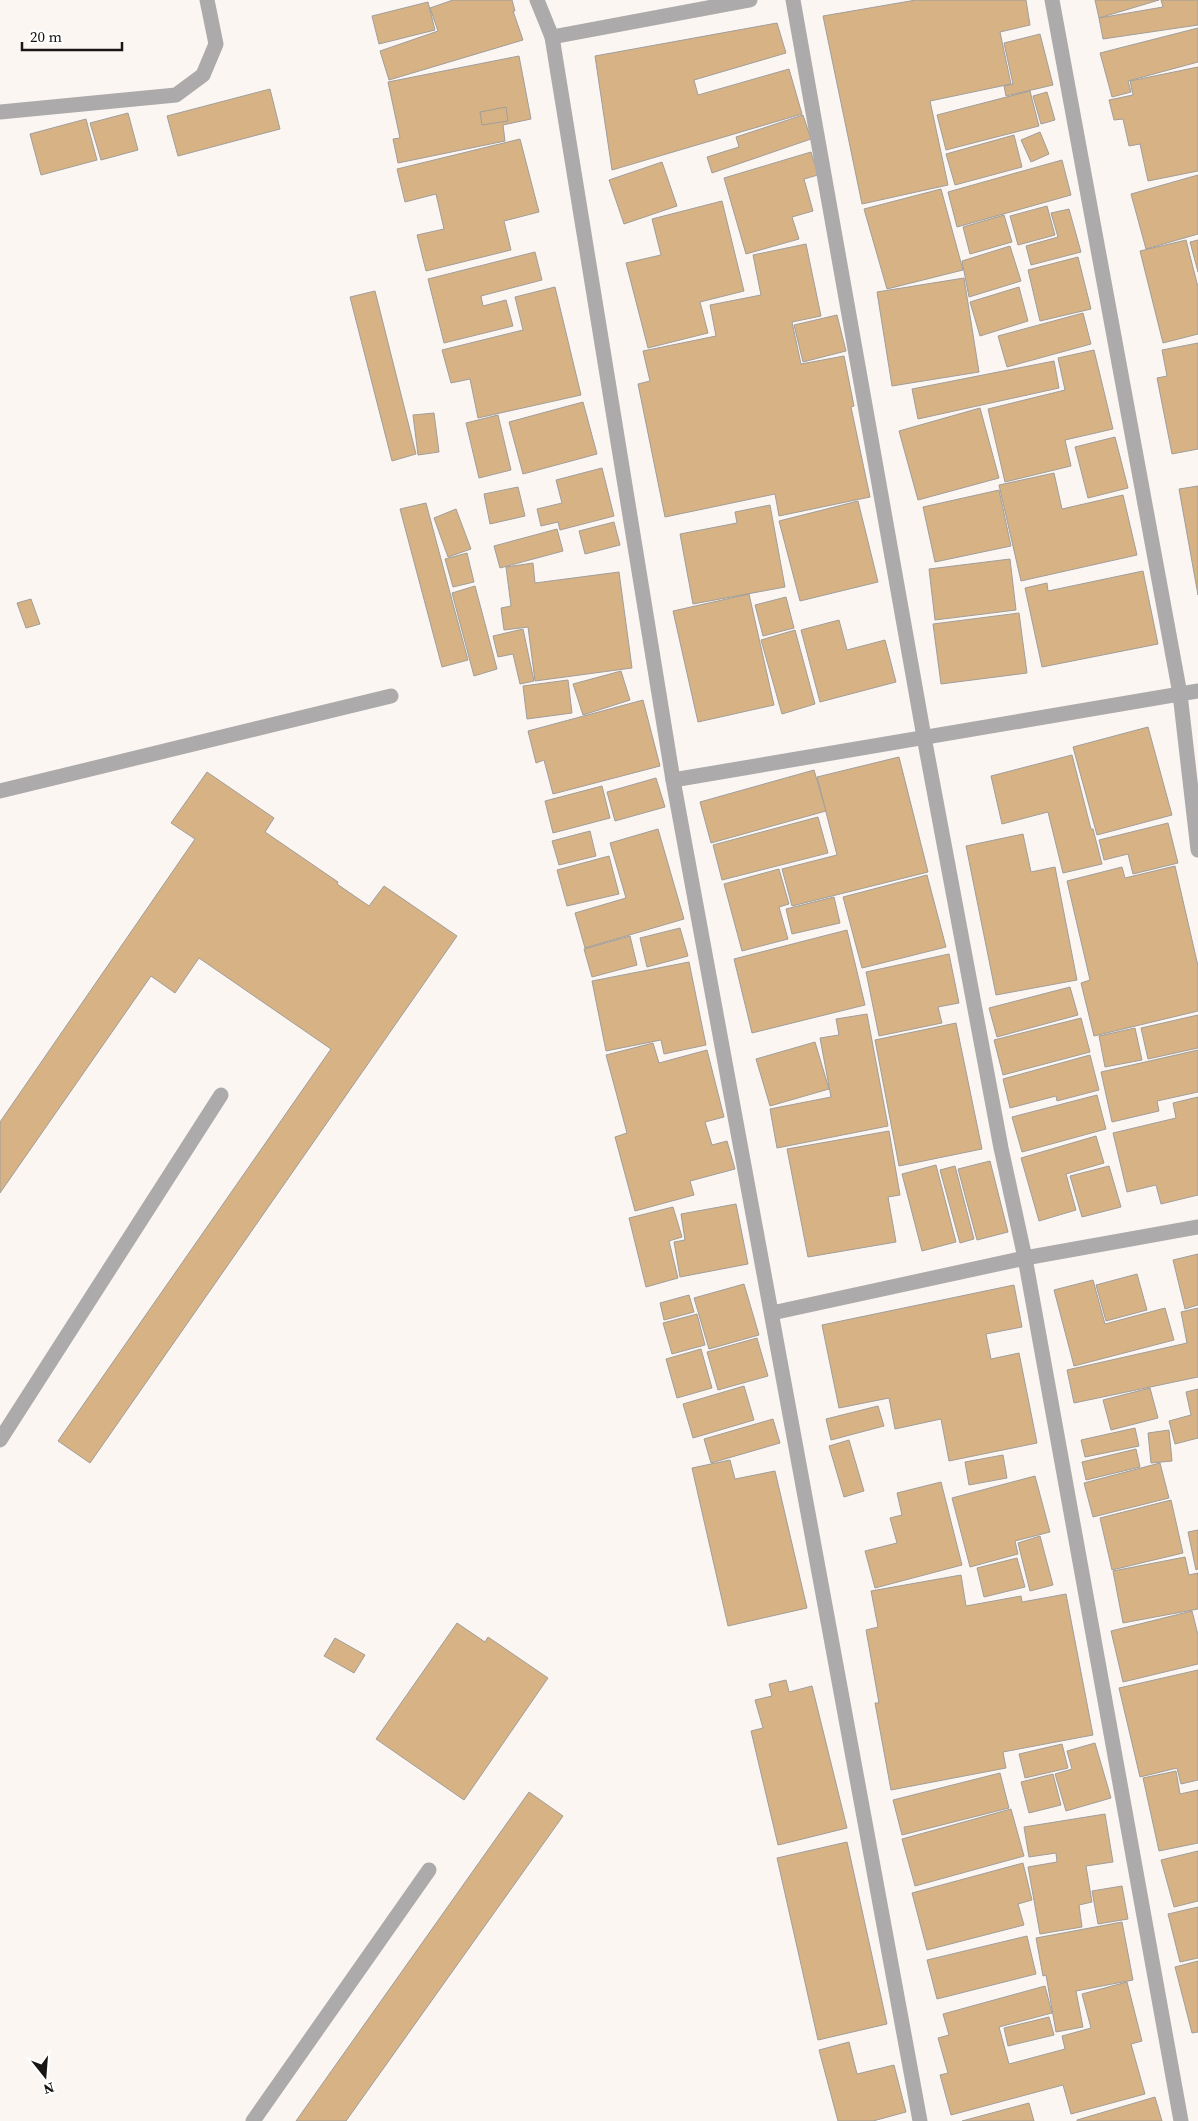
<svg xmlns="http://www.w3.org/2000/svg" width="1198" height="2121" viewBox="0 0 1198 2121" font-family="'Source Serif 4',serif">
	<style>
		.building { fill: #d6b284; stroke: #a19e9a }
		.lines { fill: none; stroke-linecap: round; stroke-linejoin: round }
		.street { stroke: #adaaab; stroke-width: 15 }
	</style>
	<rect width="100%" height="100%" fill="#fcf6f3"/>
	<g class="building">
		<polygon points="453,0 512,0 515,11 513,11 523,40 389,80 380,51 438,31 430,8"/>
		<polygon points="916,0 1026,0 1030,25 1000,32 1011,84 930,101 948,185 862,204 823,16"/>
		<polygon points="1095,0 1159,0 1099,18"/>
		<polygon points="1161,0 1198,0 1198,25 1103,39 1099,18 1163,7"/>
		<polygon points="428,2 435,30 379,44 372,16"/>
		<polygon points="777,23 786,53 694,80 698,95 789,69 802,114 612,170 595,56"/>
		<polygon points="1198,28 1198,62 1128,81 1131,92 1112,97 1100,53"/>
		<polygon points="1040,34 1053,85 1006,96 1004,86 1013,84 1004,43"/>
		<polygon points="519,56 531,119 503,125 505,141 398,163 393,139 400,138 388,82"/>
		<polygon points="1198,67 1198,171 1148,181 1140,144 1129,146 1123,119 1114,120 1109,100 1133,95 1130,81"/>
		<polygon points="270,89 280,129 178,156 167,116"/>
		<polygon points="1030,91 1039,126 946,150 937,115"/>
		<polygon points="1047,92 1055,120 1041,124 1033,96"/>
		<polygon points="506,107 508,121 482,125 480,112"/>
		<polygon points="128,113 138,150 101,160 90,123"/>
		<polygon points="803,115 811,139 712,173 707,157 739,147 736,137"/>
		<polygon points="86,119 97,160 41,175 30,134"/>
		<polygon points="1040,132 1049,154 1031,162 1021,140"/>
		<polygon points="1014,135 1022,167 955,185 946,154"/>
		<polygon points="520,139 539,212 504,221 511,250 426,271 417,235 444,229 436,194 405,202 397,169"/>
		<polygon points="811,152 818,175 804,179 813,211 792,217 799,239 746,254 724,178"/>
		<polygon points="1062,160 1071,195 957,227 948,192"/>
		<polygon points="662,162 677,206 624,224 609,180"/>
		<polygon points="1198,175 1198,234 1146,249 1131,194"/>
		<polygon points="941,189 963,270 887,289 864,209"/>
		<polygon points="722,201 744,291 700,302 708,333 648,348 626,263 661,255 652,219"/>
		<polygon points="1047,206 1055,235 1018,245 1010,216"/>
		<polygon points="1069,209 1081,252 1031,265 1026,246 1058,237 1051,213"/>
		<polygon points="1004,215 1012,242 970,254 963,227"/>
		<polygon points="1186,240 1198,287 1198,334 1163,343 1140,251"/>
		<polygon points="1198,240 1198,272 1190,242"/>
		<polygon points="806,244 821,316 792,322 801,364 844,356 854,406 851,407 870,497 779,516 775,494 665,517 638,384 650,381 643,351 716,336 710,305 761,295 753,255"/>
		<polygon points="1010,246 1021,281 969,297 962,261"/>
		<polygon points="535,252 542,280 481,296 483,306 506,300 513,326 444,343 428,279"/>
		<polygon points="1078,257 1091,309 1040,321 1028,270"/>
		<polygon points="964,278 979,372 892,386 877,292"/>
		<polygon points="555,287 581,395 478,418 470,379 451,383 442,350 523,330 515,297"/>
		<polygon points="1019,287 1028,321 980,336 970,302"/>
		<polygon points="375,291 416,454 392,461 350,297"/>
		<polygon points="1083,313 1091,344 1007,367 998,336"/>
		<polygon points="837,315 846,351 803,362 794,325"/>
		<polygon points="1198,343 1198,449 1172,454 1157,378 1167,376 1162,350"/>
		<polygon points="1094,350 1113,429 1065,440 1071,466 1005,482 988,409 1065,390 1058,358"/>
		<polygon points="1054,361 1059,388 918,419 912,389"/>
		<polygon points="583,402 597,454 523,474 509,422"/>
		<polygon points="980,408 999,478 918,500 899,431"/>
		<polygon points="434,413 439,452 418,455 413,415"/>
		<polygon points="498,415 511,470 479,478 466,423"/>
		<polygon points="1115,437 1128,488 1088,498 1075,447"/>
		<polygon points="602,468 614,516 560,530 558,522 541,526 537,509 562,503 556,480"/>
		<polygon points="1054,473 1062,509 1123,495 1137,555 1021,581 999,485"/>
		<polygon points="1198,486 1198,595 1179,489"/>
		<polygon points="518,487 525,516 490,524 484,494"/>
		<polygon points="999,490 1011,546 935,562 923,507"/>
		<polygon points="858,501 878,582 800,601 779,521"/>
		<polygon points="426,503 468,660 442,667 400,509"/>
		<polygon points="770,505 785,587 693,604 680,534 737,523 735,512"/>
		<polygon points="456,509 471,549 448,557 434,518"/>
		<polygon points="614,522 620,545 585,554 579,531"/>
		<polygon points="557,529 563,551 500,568 494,546"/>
		<polygon points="467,553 474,582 453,587 445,559"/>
		<polygon points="1010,559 1016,610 935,620 929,569"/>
		<polygon points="533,563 535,583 619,572 632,668 535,681 528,627 504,630 501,608 511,606 506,567"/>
		<polygon points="1143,571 1158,644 1042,667 1025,588 1047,583 1048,591"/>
		<polygon points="475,586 497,669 474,676 452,593"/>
		<polygon points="749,594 774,705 698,722 673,611"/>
		<polygon points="786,597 794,628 763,636 755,605"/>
		<polygon points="31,599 40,624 26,628 17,603"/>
		<polygon points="1019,613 1027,673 941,684 933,624"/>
		<polygon points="839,620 847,650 885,640 896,682 820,702 801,630"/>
		<polygon points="523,629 534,681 520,684 513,654 498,657 493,636"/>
		<polygon points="795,630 815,704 782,714 761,640"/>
		<polygon points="621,671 630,700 583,715 573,684"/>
		<polygon points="568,680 572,713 527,719 523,686"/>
		<polygon points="643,700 660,766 553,794 544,760 536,763 528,731"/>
		<polygon points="1148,727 1172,815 1097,835 1073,747"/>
		<polygon points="1072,755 1091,829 1093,829 1102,864 1063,873 1048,812 1002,824 991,776"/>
		<polygon points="899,757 928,872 792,906 782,869 837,855 817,777"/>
		<polygon points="814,770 826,811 711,843 700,802"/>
		<polygon points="207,772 274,818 265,832 338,882 337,884 369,906 384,886 457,936 90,1463 58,1441 331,1049 199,958 175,993 151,976 0,1193 0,1122 195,839 171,823"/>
		<polygon points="656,778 665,807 615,821 607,792"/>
		<polygon points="602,786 610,818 553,833 545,801"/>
		<polygon points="818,817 828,853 722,880 713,845"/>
		<polygon points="1168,823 1178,863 1133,874 1128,854 1104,860 1099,840"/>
		<polygon points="658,829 684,919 585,948 575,913 626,898 610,843"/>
		<polygon points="590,831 596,856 559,865 552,841"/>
		<polygon points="1023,834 1031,872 1055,867 1077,980 996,995 966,846"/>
		<polygon points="609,856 619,894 567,906 557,870"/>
		<polygon points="1175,866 1198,966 1198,1011 1094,1036 1081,983 1090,980 1067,881 1122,867 1125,878"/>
		<polygon points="779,869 789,904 779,907 788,939 742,951 724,884"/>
		<polygon points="927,875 946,947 862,968 843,897"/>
		<polygon points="834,897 840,923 792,934 786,909"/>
		<polygon points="680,928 688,956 647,967 640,938"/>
		<polygon points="847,930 865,1005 752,1033 734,959"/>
		<polygon points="630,936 637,965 592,977 584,949"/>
		<polygon points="949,954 959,1003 938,1007 942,1023 879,1036 866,972"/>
		<polygon points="689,962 706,1045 664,1054 661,1040 606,1051 592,981"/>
		<polygon points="1070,987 1078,1015 997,1037 989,1008"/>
		<polygon points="867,1014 888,1126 777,1148 770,1109 831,1097 820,1038 839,1035 836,1019"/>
		<polygon points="1198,1015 1198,1048 1148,1059 1141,1028"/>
		<polygon points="1081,1018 1090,1052 1003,1075 994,1040"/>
		<polygon points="956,1023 982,1149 899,1166 875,1040"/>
		<polygon points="1135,1028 1142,1060 1105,1067 1099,1036"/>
		<polygon points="815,1042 829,1089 770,1106 756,1059"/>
		<polygon points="653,1043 659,1063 707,1050 724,1117 705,1122 712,1145 727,1141 735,1169 690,1181 694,1195 635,1211 615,1137 627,1133 606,1055"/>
		<polygon points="1198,1050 1198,1092 1157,1101 1159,1111 1112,1122 1101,1072"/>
		<polygon points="1090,1055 1099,1090 1057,1101 1056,1096 1010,1108 1003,1079"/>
		<polygon points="1097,1095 1106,1129 1022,1152 1012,1117"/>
		<polygon points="1198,1097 1198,1195 1161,1204 1156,1185 1127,1192 1113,1133 1176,1118 1173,1103"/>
		<polygon points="889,1131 900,1195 888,1197 896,1242 808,1257 787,1149"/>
		<polygon points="1096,1136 1104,1163 1066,1174 1076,1210 1039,1221 1021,1158"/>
		<polygon points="990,1161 1008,1232 977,1240 958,1169"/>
		<polygon points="936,1165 956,1242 922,1251 902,1174"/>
		<polygon points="955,1166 974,1239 960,1243 940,1170"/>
		<polygon points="1109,1166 1121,1207 1082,1217 1070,1176"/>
		<polygon points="736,1204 748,1264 680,1277 674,1242 685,1240 681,1214"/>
		<polygon points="673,1207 682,1237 669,1241 678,1278 646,1287 629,1218"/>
		<polygon points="1198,1254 1198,1305 1185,1309 1173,1260"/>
		<polygon points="1137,1274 1147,1310 1106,1321 1096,1285"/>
		<polygon points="1093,1280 1105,1324 1165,1308 1174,1340 1074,1366 1054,1290"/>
		<polygon points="744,1284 759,1335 709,1349 694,1298"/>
		<polygon points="1014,1285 1022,1327 986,1334 991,1359 1019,1353 1037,1443 949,1461 941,1419 895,1429 889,1398 839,1408 822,1325"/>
		<polygon points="689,1295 694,1312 664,1320 660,1303"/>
		<polygon points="1198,1308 1198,1377 1074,1403 1067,1370 1187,1343 1181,1312"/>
		<polygon points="697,1314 705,1345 672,1354 663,1323"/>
		<polygon points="757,1338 768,1376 718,1390 707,1352"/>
		<polygon points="701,1349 712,1388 677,1398 666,1359"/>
		<polygon points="744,1386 754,1420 693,1438 683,1404"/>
		<polygon points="1150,1388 1158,1418 1111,1430 1103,1400"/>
		<polygon points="1198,1389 1198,1438 1175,1444 1169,1421 1191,1415 1186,1392"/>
		<polygon points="878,1406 884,1426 831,1440 826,1419"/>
		<polygon points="773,1419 780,1443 711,1463 704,1439"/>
		<polygon points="1135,1428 1139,1446 1085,1457 1081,1440"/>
		<polygon points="1169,1430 1172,1461 1151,1463 1148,1433"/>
		<polygon points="849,1440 864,1491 844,1497 829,1446"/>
		<polygon points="1136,1449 1140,1467 1086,1480 1082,1462"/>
		<polygon points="1003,1455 1007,1478 969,1485 965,1462"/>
		<polygon points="730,1460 735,1479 775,1471 807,1608 728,1626 692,1468"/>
		<polygon points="1160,1463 1169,1498 1093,1517 1084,1483"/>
		<polygon points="1035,1476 1050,1532 1015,1541 1018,1554 970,1567 952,1498"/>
		<polygon points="941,1482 962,1565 875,1588 865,1551 897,1543 890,1518 902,1515 897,1493"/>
		<polygon points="1171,1500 1183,1553 1112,1570 1100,1518"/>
		<polygon points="1198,1530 1198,1569 1196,1570 1188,1532"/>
		<polygon points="1040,1536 1053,1585 1030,1591 1018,1543"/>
		<polygon points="1185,1557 1189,1575 1198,1573 1198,1609 1123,1623 1113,1571"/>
		<polygon points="1017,1558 1025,1587 984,1597 977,1568"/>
		<polygon points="961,1575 966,1606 1021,1596 1022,1602 1066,1594 1093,1735 1003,1752 1006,1768 891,1790 875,1703 879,1703 866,1630 878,1627 871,1591"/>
		<polygon points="1192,1611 1198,1635 1198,1664 1123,1682 1111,1631"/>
		<polygon points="457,1623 485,1642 488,1637 548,1678 464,1800 376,1739"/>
		<polygon points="335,1638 365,1655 354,1673 324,1656"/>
		<polygon points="1198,1670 1198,1780 1181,1784 1177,1768 1140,1777 1119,1688"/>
		<polygon points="786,1680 789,1692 812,1686 847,1828 778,1845 751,1731 763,1728 755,1700 772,1696 769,1684"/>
		<polygon points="1095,1743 1111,1798 1066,1811 1055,1774 1072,1769 1067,1751"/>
		<polygon points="1062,1744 1068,1768 1025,1778 1019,1754"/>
		<polygon points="1176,1771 1180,1794 1198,1790 1198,1843 1159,1851 1143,1778"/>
		<polygon points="1000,1773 1009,1808 902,1835 893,1800"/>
		<polygon points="1053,1774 1061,1805 1029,1813 1021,1782"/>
		<polygon points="529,1792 563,1816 346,2121 296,2121"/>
		<polygon points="1011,1809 1024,1856 915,1886 902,1839"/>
		<polygon points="1105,1814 1113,1862 1086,1866 1092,1902 1079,1905 1082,1927 1040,1934 1028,1867 1057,1862 1056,1853 1029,1857 1024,1827"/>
		<polygon points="847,1842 887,2024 818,2040 777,1858"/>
		<polygon points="1198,1851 1198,1901 1174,1907 1161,1860"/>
		<polygon points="1023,1863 1032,1900 1018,1904 1024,1925 927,1950 912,1893"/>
		<polygon points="1122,1886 1128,1919 1098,1924 1092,1891"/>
		<polygon points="1198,1907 1198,1958 1180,1962 1168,1914"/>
		<polygon points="1122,1922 1133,1980 1076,1991 1083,2027 1056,2032 1046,1975 1043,1976 1036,1938"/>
		<polygon points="1027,1936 1036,1974 937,1999 927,1960"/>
		<polygon points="1198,1961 1198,2032 1192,2033 1175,1967"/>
		<polygon points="1127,1982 1142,2041 1131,2044 1145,2094 1071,2114 1063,2085 951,2115 940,2075 948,2073 938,2038 949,2035 943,2014 1045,1986 1052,2013 999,2027 1009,2064 1065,2049 1062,2036 1091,2028 1082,1994"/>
		<polygon points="1049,2017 1054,2035 1008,2046 1004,2028"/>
		<polygon points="849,2042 857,2074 894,2065 906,2112 873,2121 838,2121 819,2050"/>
		<polygon points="1155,2097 1162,2121 1077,2121 1077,2120"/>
		<polygon points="1029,2103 1034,2121 962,2121"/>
	</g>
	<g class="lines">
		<g class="street">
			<polyline points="537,0 552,37 673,780 920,2121"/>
			<polyline points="793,0 924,737 1001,1148 1025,1258 1181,2121"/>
			<polyline points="1052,0 1180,694 1198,850"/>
			<polyline points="552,37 750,0"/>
			<polyline points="0,112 176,95 203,75 216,44 207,0"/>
			<polyline points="673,780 1198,691"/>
			<polyline points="0,791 391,696"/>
			<polyline points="772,1313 1025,1258 1198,1227"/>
			<polyline points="0,1440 221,1095"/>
			<polyline points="253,2121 429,1870"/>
		</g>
	</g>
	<g transform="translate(45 2076) rotate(163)" stroke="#ffffff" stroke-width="4" paint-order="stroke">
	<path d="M0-4L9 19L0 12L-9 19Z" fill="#181615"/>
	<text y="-8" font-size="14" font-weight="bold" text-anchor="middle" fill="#181615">N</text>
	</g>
	<path d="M22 42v8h100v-8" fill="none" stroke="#181615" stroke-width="2.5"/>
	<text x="30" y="42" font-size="15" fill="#181615" stroke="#ffffff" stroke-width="4" paint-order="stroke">20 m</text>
</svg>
